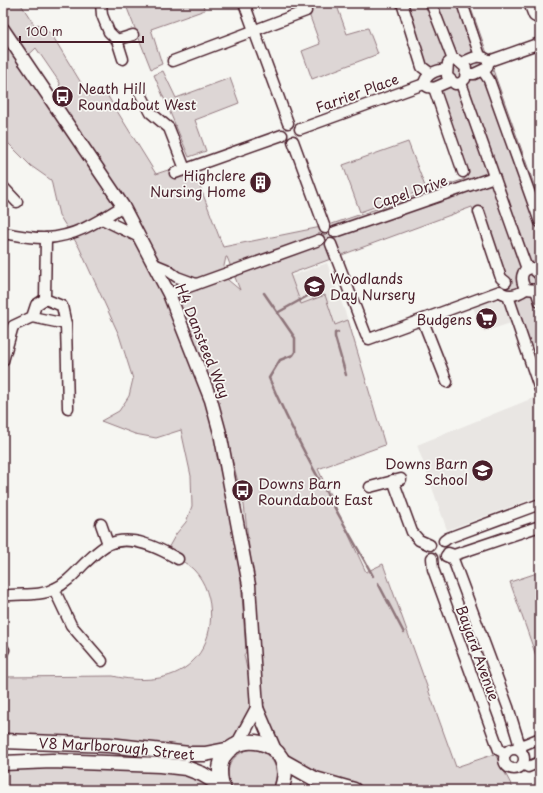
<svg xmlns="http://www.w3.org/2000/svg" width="543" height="793" viewBox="0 0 543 793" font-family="'Playpen Sans',sans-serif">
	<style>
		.built { fill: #e9e6e3 }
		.green { fill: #ddd6d5; stroke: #947a80; fill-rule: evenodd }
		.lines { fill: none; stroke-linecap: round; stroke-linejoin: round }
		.stream { stroke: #8e747a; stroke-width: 2.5 }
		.minor-casing { stroke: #4a1f2b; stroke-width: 13 }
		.tertiary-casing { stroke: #4a1f2b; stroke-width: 15 }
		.secondary-casing { stroke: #4a1f2b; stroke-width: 17 }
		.minor { stroke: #f6f6f2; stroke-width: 10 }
		.tertiary { stroke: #f6f6f2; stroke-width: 12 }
		.secondary { stroke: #f6f6f2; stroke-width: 14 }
		.labels { text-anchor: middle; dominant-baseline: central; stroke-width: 3.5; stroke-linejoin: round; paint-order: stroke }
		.poi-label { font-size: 14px; fill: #4a1f2b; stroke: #f6f6f2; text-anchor: start }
		.street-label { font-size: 14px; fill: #4a1f2b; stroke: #f6f6f2 }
	</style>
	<rect width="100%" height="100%" fill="#f6f6f2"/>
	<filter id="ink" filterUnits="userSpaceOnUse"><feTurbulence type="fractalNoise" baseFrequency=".025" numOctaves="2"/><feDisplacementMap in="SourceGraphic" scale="8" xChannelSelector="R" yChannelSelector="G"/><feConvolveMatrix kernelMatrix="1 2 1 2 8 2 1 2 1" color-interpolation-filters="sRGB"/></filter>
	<g filter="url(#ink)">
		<g class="built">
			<polygon points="327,263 348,320 335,325 301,304 291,276"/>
			<polygon points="493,300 503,300 511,323 483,332 473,307"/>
			<polygon points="538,396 540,402 540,496 447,530 417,445"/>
		</g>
		<g class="green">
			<path d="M3,3H20L35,26L38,24L52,35L89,96L104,90L156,174L180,166L193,168L223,247L326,226L465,179L422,67L402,3H469L540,201V405L472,207L290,274L301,304L325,295L335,325L348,320L385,445L318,469L366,572L383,564L456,767L495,754L514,790H354L283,761L257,708L231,749L3,741V677L113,676C138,682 172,682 192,662C216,640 217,594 194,570C186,562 176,558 166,552L176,534L186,522L192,506L191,476L181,430L156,438L135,434L101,421L119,411L129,396L133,379L119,335L79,247L59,215L51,180L31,166L3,138ZM36,48L60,83L56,106L31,69L18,65ZM123,206L166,269L196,284L169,294L145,255L127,232L102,219ZM226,257H227L240,290L222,275ZM225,432L244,505L255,597L262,701L265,703L256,700L250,703V683L244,655L246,652L240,567L232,518L216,453L220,433Z"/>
			<polygon points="125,3 202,3 205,10 151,29 162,64 151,69"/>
			<polygon points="305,3 336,3 347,34 368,28 378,54 312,79 302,51 320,44"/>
			<polygon points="163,71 176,98 230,78 239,103 195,120 206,151 189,157 154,75"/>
			<polygon points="408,142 426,189 360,212 343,165"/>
			<polygon points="540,572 540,667 510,582"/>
			<path d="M253,749C274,753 283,772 271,790H234C221,771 231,752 253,749Z"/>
			<polygon points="3,763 160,765 224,790 3,790"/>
		</g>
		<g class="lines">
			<g class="stream">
				<path d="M264,293L295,338V352L293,355L280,360L269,378C298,446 337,511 373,576"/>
				<polyline points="277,313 322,288"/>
				<polyline points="338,332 335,333 335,337 346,375"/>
				<polyline points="378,583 404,633"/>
			</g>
			<defs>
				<g id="minor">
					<polyline points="101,3 102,15 109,32 117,40 123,59"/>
					<polyline points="244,3 288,123"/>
					<polyline points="402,3 422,67 430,73"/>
					<polyline points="431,3 453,60"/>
					<polyline points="462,3 480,56"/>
					<polyline points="529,3 534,16 540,19"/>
					<polyline points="117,40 133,35"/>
					<polygon points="453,60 457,60 466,68 465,79 461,83 455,84 447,76 448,63"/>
					<polyline points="173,61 306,11"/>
					<polyline points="489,61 540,43"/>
					<path d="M462,63C471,58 481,53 489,61L487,68L474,74H466"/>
					<path d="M447,69C436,70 426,73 424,84L428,87L434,88L450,81"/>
					<polyline points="483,71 489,80 540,222"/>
					<polyline points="461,83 527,269"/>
					<polyline points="434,88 463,172"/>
					<polyline points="138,89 151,113 169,128 185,169"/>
					<polyline points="300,129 424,84"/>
					<polyline points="293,141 325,228"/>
					<polyline points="175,173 282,135"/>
					<polyline points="3,187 17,202"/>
					<polyline points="479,212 501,278 506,282"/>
					<polyline points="102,219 139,237"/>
					<polyline points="335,232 494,177"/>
					<path d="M3,233C17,235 32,239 46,238C75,237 99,221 123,206"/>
					<polyline points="46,238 45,299 62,306 66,324 68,408"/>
					<polyline points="331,244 366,335 369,339 500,291"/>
					<polyline points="154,264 166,269 177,277 196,284"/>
					<path d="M540,275L532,268C520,269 520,281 526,289L536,290L540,287"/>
					<polyline points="536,290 540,302"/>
					<path d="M502,293C511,298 519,294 526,289"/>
					<polyline points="169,294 319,240"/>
					<polyline points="508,296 540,390"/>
					<polyline points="32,317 66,324"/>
					<polyline points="423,321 447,382"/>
					<polyline points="3,361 13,326 32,317 36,305 45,299"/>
					<polyline points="393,480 412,532 419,540 430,545"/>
					<polyline points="370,487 401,479"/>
					<polyline points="101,524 108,544"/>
					<polyline points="444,541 448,538 540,504"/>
					<polyline points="448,553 454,555 540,526"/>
					<polyline points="446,556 453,559 508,707 519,743 517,749"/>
					<polyline points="432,558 433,569 499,750 505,753"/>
					<polyline points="54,589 71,625 102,661"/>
					<path d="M3,596C20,593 39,597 54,589C67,583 75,573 85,563C92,557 100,548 109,544C131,534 159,548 178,559"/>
					<polyline points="3,650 4,650"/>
					<circle cx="514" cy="759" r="10"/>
					<polyline points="520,750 523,745 540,738"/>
					<polyline points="523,764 528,767 540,762"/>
				</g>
				<g id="tertiary">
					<polyline points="3,29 123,206 169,294 211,400 220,433 249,585 257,708 275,750"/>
					<polyline points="237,745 257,708"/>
				</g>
				<g id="secondary">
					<path id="s1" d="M3,741L109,745L189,754H205L231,749"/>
					<polyline points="283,761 315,779 354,790"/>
					<polyline points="3,763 52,761 160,765 186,768 202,774 222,786"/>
					<path d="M224,790C220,784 220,776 220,769C224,725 302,736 281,790"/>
				</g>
			</defs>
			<use href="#minor" class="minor-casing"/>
			<use href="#tertiary" class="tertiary-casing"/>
			<use href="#secondary" class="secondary-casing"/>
			<use href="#minor" class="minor"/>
			<use href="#tertiary" class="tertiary"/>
			<use href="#secondary" class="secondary"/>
		</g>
	</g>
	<defs>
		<symbol id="bus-disc" viewBox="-11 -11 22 22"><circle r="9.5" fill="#4a1f2b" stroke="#f6f6f2"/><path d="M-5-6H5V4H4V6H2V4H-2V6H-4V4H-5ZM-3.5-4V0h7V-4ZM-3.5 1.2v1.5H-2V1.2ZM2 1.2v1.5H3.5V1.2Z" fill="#fff"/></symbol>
		<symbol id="building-disc" viewBox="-11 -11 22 22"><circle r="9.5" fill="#4a1f2b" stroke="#f6f6f2"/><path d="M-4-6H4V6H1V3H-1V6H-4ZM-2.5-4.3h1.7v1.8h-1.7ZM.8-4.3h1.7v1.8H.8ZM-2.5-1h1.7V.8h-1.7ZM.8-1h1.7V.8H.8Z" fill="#fff"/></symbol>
		<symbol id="school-disc" viewBox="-11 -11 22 22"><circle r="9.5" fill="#4a1f2b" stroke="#f6f6f2"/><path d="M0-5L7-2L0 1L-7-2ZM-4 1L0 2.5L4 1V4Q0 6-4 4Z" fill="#fff"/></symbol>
		<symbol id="supermarket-disc" viewBox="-11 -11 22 22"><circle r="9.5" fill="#4a1f2b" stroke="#f6f6f2"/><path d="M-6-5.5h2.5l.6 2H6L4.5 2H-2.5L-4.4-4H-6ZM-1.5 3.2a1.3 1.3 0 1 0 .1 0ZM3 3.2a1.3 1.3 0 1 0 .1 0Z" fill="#fff"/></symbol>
	</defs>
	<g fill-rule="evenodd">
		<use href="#bus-disc" x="50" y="84" width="25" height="25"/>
		<use href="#building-disc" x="248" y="170" width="25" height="25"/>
		<use href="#school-disc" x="302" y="274" width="25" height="25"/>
		<use href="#supermarket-disc" x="474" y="306" width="25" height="25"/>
		<use href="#school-disc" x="470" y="458" width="25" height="25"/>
		<use href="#bus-disc" x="230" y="478" width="25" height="25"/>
	</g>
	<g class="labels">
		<g class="poi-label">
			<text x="78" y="88">Neath Hill<tspan x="78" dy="16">Roundabout West</tspan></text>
			<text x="246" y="175" text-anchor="end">Highclere<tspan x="246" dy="16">Nursing Home</tspan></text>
			<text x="330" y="278">Woodlands<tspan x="330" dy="16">Day Nursery</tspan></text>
			<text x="472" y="319" text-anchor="end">Budgens</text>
			<text x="468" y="463" text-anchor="end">Downs Barn<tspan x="468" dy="16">School</tspan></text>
			<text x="258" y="483">Downs Barn<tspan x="258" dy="16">Roundabout East</tspan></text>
		</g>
		<g class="street-label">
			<text transform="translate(357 93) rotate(-20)">Farrier Place</text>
			<text transform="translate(410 192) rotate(-19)">Capel Drive</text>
			<text transform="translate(203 341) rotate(68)">H4 Dansteed Way</text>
			<text transform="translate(478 653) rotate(70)">Bayard Avenue</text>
			<text stroke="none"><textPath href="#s1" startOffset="114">V8 Marlborough Street</textPath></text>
		</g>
	</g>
	<rect width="543" height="793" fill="none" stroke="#f6f6f2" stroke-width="16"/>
	<rect x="8" y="8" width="527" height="777" fill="none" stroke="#4a1f2b" stroke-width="1.5" filter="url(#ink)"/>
	<path d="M20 36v6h123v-6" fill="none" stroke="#4a1f2b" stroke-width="2"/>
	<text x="26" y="36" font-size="12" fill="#4a1f2b" stroke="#f6f6f2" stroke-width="3" paint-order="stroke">100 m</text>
</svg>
